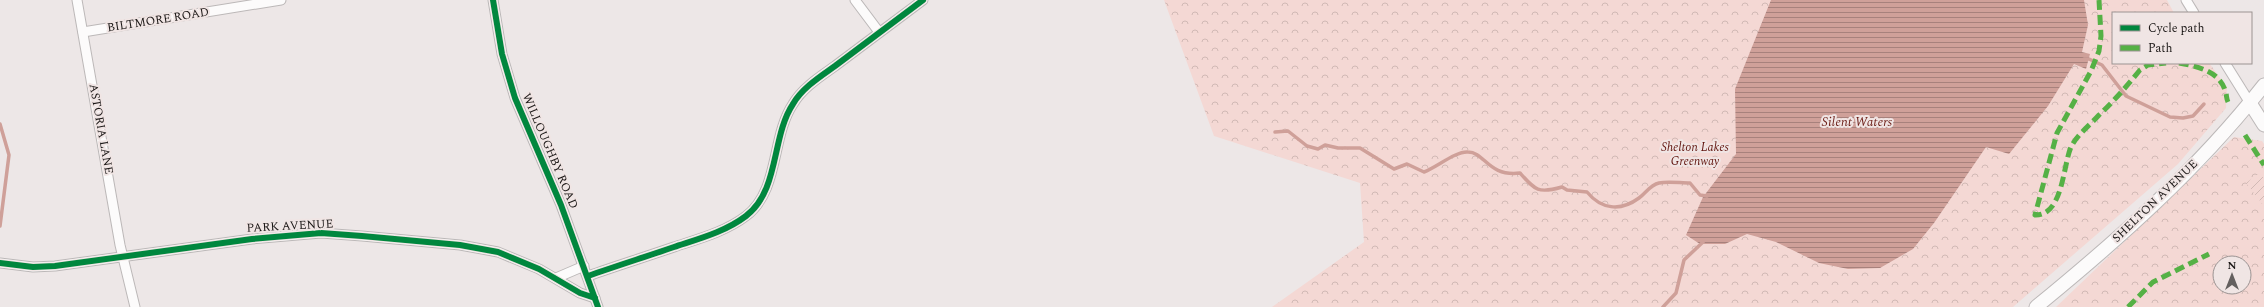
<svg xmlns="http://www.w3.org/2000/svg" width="2264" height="307" viewBox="0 0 2264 307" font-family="Spectral,serif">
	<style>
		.forest { fill: url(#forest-crowns); fill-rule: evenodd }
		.garden { fill: url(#garden-furrows) }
		.water { fill: url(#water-rules) }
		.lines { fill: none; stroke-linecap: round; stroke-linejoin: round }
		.stream { stroke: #cfa099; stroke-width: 3.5 }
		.minor-casing { stroke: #bcb8b8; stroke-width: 11 }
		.secondary-casing { stroke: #bcb8b8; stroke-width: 15 }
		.minor { stroke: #fcfbfb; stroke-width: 9 }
		.secondary { stroke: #fcfbfb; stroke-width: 13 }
		.quiet { stroke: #55b145; stroke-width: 5; stroke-dasharray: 10 5; stroke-linecap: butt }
		.cycleway-casing { stroke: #f0e5e4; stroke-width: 8 }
		.cycleway { stroke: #00873e; stroke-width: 6 }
		.labels { text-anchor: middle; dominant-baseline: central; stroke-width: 4; stroke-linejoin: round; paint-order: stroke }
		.street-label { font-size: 12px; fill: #1b1716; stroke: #f0e5e4 }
		.park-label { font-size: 12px; font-style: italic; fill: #61140e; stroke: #f0e5e4 }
		.water-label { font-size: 13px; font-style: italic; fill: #6c1e17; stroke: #f0e5e4 }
	</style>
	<defs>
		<pattern id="forest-crowns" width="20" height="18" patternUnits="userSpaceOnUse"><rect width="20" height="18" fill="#f4d8d4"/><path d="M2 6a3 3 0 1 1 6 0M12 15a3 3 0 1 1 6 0" fill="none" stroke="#d1b9b5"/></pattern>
		<pattern id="garden-furrows" width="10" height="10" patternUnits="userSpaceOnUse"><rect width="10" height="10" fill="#f4d8d4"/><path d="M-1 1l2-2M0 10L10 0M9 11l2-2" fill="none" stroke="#d1b9b5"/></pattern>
		<pattern id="water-rules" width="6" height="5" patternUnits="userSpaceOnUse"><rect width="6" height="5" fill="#cfa099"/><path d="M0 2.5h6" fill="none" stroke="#a7817c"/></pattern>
	</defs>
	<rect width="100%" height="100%" fill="#ede7e7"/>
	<g class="forest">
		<polygon points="1164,0 2167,0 2174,13 2113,13 2113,63 2209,63 2227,87 2226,108 2178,164 2013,307 1272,307 1364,242 1360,183 1214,136"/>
		<path d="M2234,137L2262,141L2264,144V307H2056ZM2220,263H2244V287H2220Z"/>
	</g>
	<polygon class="garden" points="2260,173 2264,179 2264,206 2246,183"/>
	<polygon class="water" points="1771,0 2084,0 2088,25 2082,52 2090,54 2086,69 2074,64 2048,106 2009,154 1986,147 1934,223 1913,249 1880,268 1848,269 1819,263 1776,242 1747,234 1725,244 1700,244 1686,235 1703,197 1736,154 1735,89"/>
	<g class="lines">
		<g class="stream">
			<polyline points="2084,59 2089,59 2102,65 2126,96 2170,117 2183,118 2193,116 2204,104"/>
			<polyline points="0,124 9,155 0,226"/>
			<path d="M1275,132L1288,131L1307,146L1318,149L1325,145L1338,148H1360L1394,169L1407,164L1424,172C1437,167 1456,151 1468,152C1485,152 1488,177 1520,173C1535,190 1538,194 1562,187L1567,190L1587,192C1601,209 1620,212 1639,198C1646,193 1650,185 1659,183C1668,181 1680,183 1690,183L1700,195L1707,196"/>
			<polyline points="1663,307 1676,293 1684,260 1703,242"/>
		</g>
		<defs>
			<g id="minor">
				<polyline points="77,0 120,245 135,307"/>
				<polyline points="493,0 502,54 515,98 561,205 598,307"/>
				<polyline points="855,0 879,32"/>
				<polyline points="2186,0 2194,13"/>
				<polyline points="83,32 281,0"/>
				<polyline points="2225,63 2250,103"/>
				<polyline points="0,263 33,267 55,266 252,239 321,233 362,236 460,245 498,252 539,269 580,293 595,298"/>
				<path d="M588,276C616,266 645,257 674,247C698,239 725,232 746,216C780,190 771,137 793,104C802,88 821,76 835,66C864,44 894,22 923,0"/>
				<polyline points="556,278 584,266"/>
			</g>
			<g id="secondary">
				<polyline points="2250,103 2264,125"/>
				<path d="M2036,307C2118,240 2198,169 2264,85"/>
			</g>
		</defs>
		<use href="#minor" class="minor-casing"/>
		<use href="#secondary" class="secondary-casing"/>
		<use href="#minor" class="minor"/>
		<use href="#secondary" class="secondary"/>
		<g class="quiet">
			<path d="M2099,0L2101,36L2099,51L2091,71L2057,133L2035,215C2063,216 2063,165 2071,147C2077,135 2090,125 2099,115C2114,101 2127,86 2140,70L2148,65L2166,63"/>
			<path d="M2179,63C2196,66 2219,71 2225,90C2227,95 2226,98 2228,102"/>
			<polyline points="2245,135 2264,165"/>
			<polyline points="2128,307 2153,282 2209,254"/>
		</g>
		<defs>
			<g id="cycleway">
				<polyline points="493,0 502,54 515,98 561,205 598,307"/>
				<polyline points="0,263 33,267 55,266 252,239 321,233 362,236 460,245 498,252 539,269 580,293 595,298"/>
				<path d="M588,276C616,266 645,257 674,247C698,239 725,232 746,216C780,190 771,137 793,104C802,88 821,76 835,66C864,44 894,22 923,0"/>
			</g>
		</defs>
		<use href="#cycleway" class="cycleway-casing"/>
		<use href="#cycleway" class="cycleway"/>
	</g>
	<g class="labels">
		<g class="street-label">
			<text transform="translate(158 20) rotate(-9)">BILTMORE ROAD</text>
			<text transform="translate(101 129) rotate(80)">ASTORIA LANE</text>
			<text transform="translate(550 151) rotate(67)">WILLOUGHBY ROAD</text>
			<text transform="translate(2155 201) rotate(-44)">SHELTON AVENUE</text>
			<text transform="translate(290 226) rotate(-3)">PARK AVENUE</text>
		</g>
		<g class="park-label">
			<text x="1695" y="147">Shelton Lakes<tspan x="1695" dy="14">Greenway</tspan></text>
		</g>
		<g class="water-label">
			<text x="1857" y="122">Silent Waters</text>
		</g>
	</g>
	<rect x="2112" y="12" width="140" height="52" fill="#f0e5e4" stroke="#9b9392"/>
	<rect x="2120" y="25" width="20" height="6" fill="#00873e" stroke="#9b9392"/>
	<text x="2148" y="32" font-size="12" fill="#1b1716">Cycle path</text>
	<rect x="2120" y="45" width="20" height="6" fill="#55b145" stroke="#9b9392"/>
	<text x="2148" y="52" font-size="12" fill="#1b1716">Path</text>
	<g transform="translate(2232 275)"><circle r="19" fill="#f0e5e4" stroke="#9b9392"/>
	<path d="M0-3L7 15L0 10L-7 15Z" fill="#64605f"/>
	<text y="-6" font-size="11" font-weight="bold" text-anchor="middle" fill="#1b1716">N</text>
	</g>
</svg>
